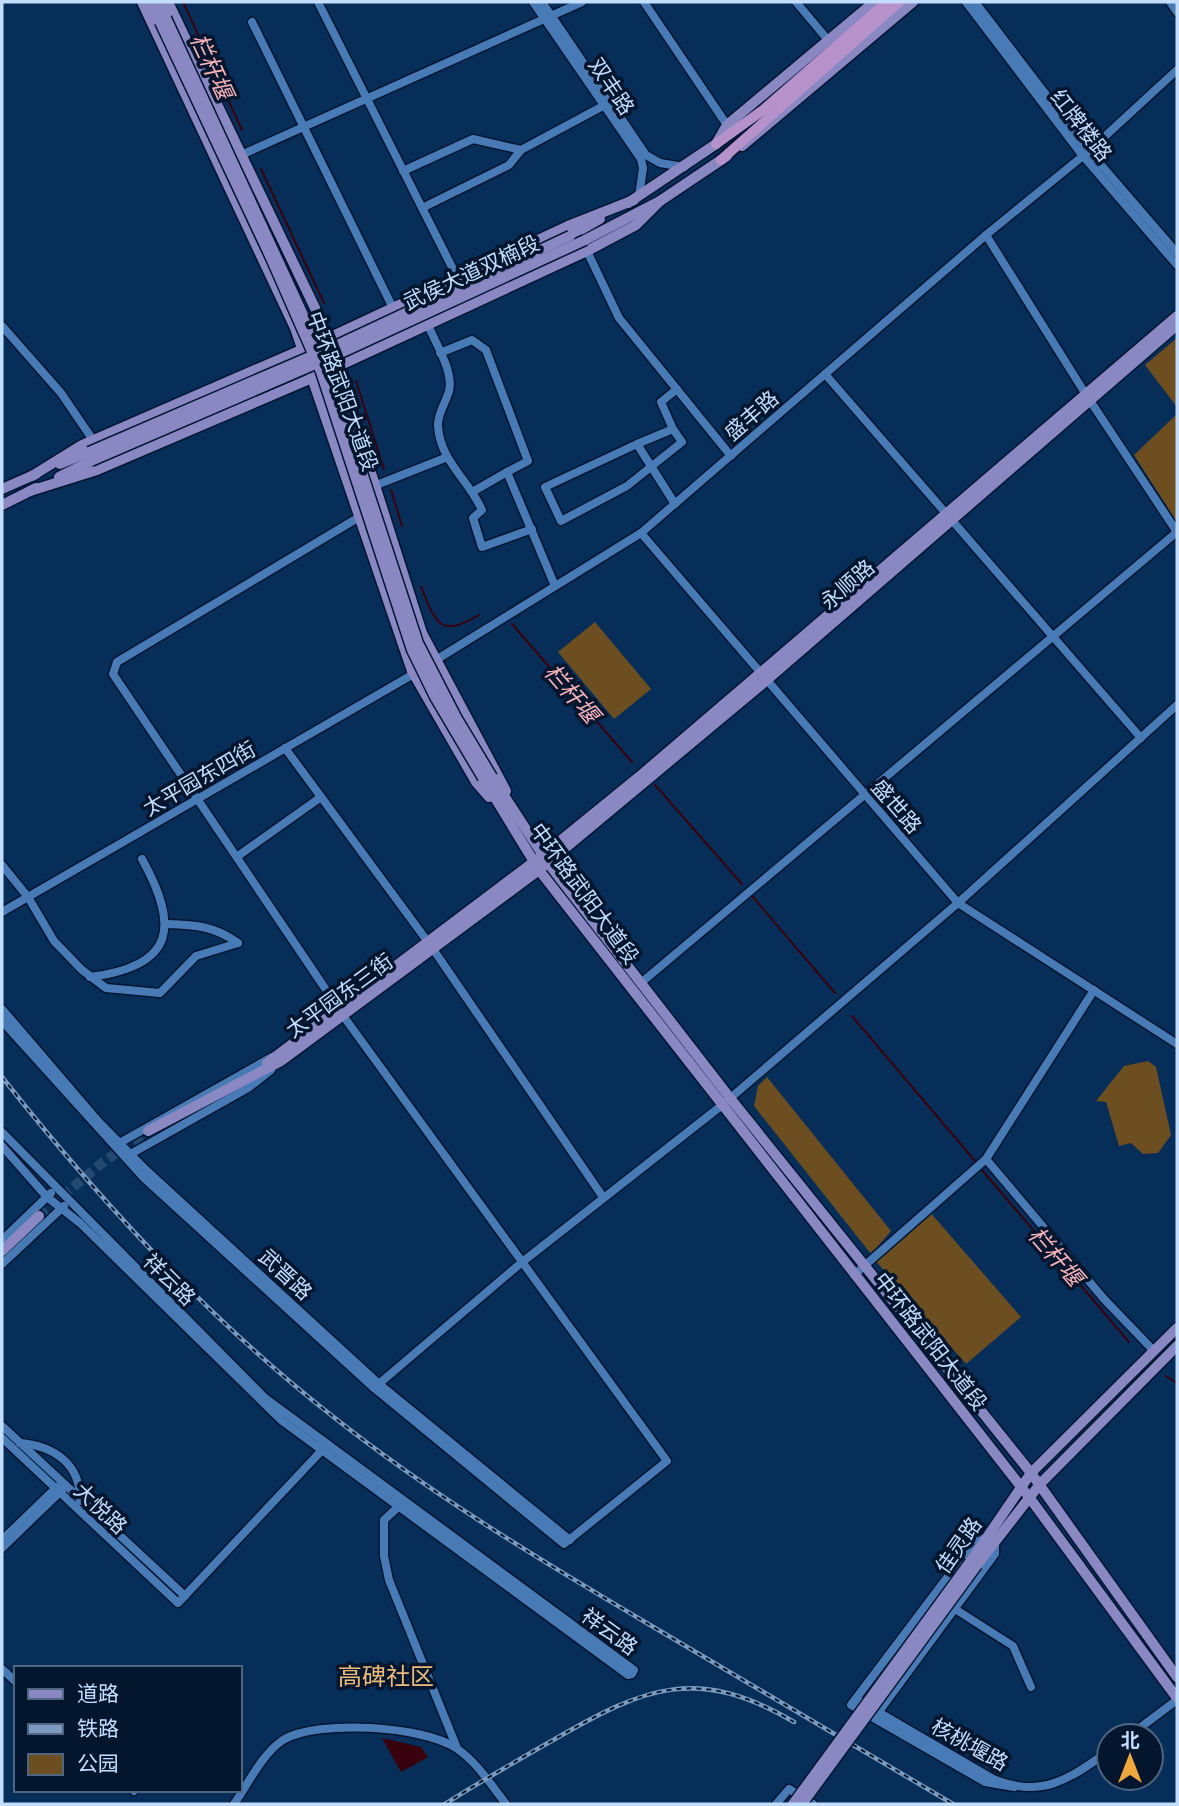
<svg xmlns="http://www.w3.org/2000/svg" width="1179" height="1806" viewBox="0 0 1179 1806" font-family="Ubuntu,'Noto Sans SC',sans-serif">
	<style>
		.green { fill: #6d4e21 }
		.water { fill: #39010e }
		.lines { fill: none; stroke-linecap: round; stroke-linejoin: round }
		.stream { stroke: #39010e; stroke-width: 2 }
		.major-tunnel { stroke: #234871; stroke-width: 10; stroke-dasharray: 10 5; stroke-linecap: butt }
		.minor-casing { stroke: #001632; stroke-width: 11 }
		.major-casing { stroke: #001632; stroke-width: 13 }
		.highway-casing { stroke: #001632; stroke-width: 14 }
		.minor { stroke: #487ab6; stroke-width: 8 }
		.major { stroke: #8a88c2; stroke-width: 10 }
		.highway { stroke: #b691ca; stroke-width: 10 }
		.rail-casing { stroke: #7b9abf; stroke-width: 4.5 }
		.rail { stroke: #03162e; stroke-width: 2; stroke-dasharray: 5; stroke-linecap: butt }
		.major-bridge-casing { stroke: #001632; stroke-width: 13; stroke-linecap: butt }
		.major-bridge { stroke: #8a88c2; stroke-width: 10 }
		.labels { text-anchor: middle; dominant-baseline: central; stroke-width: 7; stroke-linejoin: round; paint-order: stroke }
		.street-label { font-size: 21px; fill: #c2ddfe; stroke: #03162e }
		.water-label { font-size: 23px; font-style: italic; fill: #fcb4ba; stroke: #03162e }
		.quarter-label { font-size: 24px; fill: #edbc7b; stroke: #03162e }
	</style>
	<rect width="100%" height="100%" fill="#072e58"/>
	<g class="green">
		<polygon points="1177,338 1177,407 1145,365"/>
		<polygon points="1177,414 1177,522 1134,455"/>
		<polygon points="595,622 651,689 614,719 558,652"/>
		<polygon points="1148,1061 1156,1067 1171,1135 1158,1153 1143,1154 1131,1143 1119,1146 1106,1102 1096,1101 1124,1066"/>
		<polygon points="767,1077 891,1231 871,1254 754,1106 758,1086"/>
		<polygon points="929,1211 1021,1317 966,1364 874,1259"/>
	</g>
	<polygon class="water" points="382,1738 421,1747 428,1757 401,1772"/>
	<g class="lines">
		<g class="stream">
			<polyline points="183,2 242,130"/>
			<polyline points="261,169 324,303"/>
			<polyline points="356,381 384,469"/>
			<polyline points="391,490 402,526"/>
			<path d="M421,587C436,624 440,638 479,615"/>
			<polyline points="512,624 632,762"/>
			<polyline points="655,785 742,884"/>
			<polyline points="752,896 835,993"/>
			<polyline points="852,1016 975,1161"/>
			<polyline points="982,1170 1129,1342"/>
			<polyline points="1166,1376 1177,1383"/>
		</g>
		<polyline class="major-tunnel" points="39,1216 102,1163 148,1131"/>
		<defs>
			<g id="minor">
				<polyline points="318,2 457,277"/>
				<polyline points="533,2 641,159 643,168 639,196"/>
				<polyline points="542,2 646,155 660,163 684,167"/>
				<polyline points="644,2 727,125"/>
				<polyline points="796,2 828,40"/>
				<polyline points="966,2 1083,156 1177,265"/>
				<polyline points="975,2 1089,151 1177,253"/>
				<polyline points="1170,2 1177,12"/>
				<polyline points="252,22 393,308"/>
				<polyline points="241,155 582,2"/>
				<polyline points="403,171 473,139 521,150 603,106"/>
				<polyline points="422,208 509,165 521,150"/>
				<polyline points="986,235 1085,393 1177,532"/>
				<polyline points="587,251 619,318 731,456"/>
				<path d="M428,325C435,342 454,372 449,391C446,402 437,415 438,426C440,461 469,480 482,510L473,518L482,547L532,529"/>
				<polyline points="2,326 61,393 93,440"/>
				<polyline points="440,353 472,340 486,350 528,461 507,472 555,586"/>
				<polyline points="825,374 1141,738"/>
				<polyline points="673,429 661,402 677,389"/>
				<polyline points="637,444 673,429 682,442 627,486 561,521 545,487 637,444 675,504"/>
				<polyline points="374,486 445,458"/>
				<polyline points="474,491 507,472"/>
				<polyline points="641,533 958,903 1177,1044"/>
				<polyline points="431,663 641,533 986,235 1089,151 1177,70"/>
				<polyline points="285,748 428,942"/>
				<polyline points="238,856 321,797"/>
				<polyline points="2,865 28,897 54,941 82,970 106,988 160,993 196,956 238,943"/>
				<polyline points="2,912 417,672"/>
				<path d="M167,924C196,925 214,926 238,943"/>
				<polyline points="433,949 603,1197"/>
				<path d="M90,977C176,966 179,926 142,859"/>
				<polyline points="642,982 1177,532"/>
				<polyline points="2,1009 98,1121 146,1170 378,1383 570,1540"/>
				<polyline points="339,1009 113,674 117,662 361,516"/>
				<polyline points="2,1021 144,1178 374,1388 564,1544 667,1461 344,1017"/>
				<polyline points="2,1132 265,1398 634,1670 632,1674 628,1675 281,1420 80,1223 47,1197 2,1146"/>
				<polyline points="116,1145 272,1057"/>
				<polyline points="127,1156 248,1088 271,1070"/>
				<polyline points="986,1159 1104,1299 1154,1351"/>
				<polyline points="2,1240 51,1193"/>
				<polyline points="2,1264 64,1206"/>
				<polyline points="854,1275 986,1159 1094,990"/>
				<polyline points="374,1388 521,1263 721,1106 958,903 1177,705"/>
				<polyline points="2,1426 185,1596"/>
				<polyline points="2,1438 178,1603 325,1447"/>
				<path d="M20,1443C54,1446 81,1464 80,1501"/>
				<polyline points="398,1507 384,1520 384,1556 389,1580 457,1748"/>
				<polyline points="988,1537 974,1542 851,1705 985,1782 1014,1787"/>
				<polyline points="2,1540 57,1487"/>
				<polyline points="2,1548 62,1490"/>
				<polyline points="955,1609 1013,1646 1031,1687"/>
				<polyline points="2,1669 16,1682"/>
				<path d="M856,1699L993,1779C1042,1799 1069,1779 1109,1751"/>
				<polyline points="875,1717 995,1554 995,1542"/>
				<polyline points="1129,1736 1177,1700"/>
				<polyline points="133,1790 134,1791"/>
				<path d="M234,1804C248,1784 262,1754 283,1740C318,1719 423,1726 456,1748C476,1761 492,1786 506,1804"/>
				<polyline points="776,1804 789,1789 813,1804"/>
			</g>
			<g id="major">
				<polyline points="142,2 295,328 412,671 476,782 489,797"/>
				<polyline points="150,2 160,22"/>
				<polyline points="159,2 166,18"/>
				<polyline points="168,2 315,308 343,385 422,633 506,791"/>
				<polyline points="742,146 913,2"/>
				<polyline points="628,203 716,144 727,125 874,2"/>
				<polyline points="570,236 600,219"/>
				<polyline points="585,240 660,201 727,156"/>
				<polyline points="322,341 568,226 634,200"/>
				<polyline points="332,369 587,251 636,225 660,201"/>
				<polyline points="60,464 89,452"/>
				<polyline points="32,476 82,445 308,347"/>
				<polyline points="59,477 91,461"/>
				<polyline points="2,489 36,474"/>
				<polyline points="30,491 97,470 319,375"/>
				<polyline points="2,505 36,488"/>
				<polyline points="492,777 548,863 730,1098 1031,1473 1177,1677"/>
				<polyline points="483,778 539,870 1029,1497 1177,1698"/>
				<polyline points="267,1063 543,855 640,776 1177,316"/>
				<polyline points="148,1131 281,1061 539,870 767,680 1177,325"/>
				<polyline points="2,1251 39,1216"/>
				<polyline points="970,1562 1031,1473 1177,1328"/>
				<polyline points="977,1565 1040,1484 1177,1346"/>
			</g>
			<g id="highway">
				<polyline points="716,144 763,110 887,2"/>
				<polyline points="721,160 899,2"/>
			</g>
		</defs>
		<use href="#minor" class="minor-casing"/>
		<use href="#major" class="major-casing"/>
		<use href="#highway" class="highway-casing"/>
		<use href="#minor" class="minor"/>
		<use href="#major" class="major"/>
		<use href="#highway" class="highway"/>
		<defs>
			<g id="rail">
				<path d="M2,1077C99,1200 207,1318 331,1415C432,1495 540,1560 650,1625C751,1685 852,1744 953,1804"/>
				<path d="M445,1804C481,1781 518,1760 555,1739C645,1687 697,1665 794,1722"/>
			</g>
		</defs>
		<use href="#rail" class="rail-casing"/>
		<use href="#rail" class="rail"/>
		<defs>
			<g id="major-bridge">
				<polyline points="166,18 328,369 418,643 456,717 492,777"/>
				<polyline points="160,22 271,258 321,372 412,650 435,697 483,778"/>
				<polyline points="89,452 335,346 570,236"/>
				<polyline points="91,461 334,356 585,240"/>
				<polyline points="793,1804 970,1562"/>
				<polyline points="802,1804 977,1565"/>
			</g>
		</defs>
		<use href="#major-bridge" class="major-bridge-casing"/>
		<use href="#major-bridge" class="major-bridge"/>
	</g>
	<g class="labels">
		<g class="street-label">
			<text transform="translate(612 86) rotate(56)">双丰路</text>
			<text transform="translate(1082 125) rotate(52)">红牌楼路</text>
			<text transform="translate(471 272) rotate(-25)">武侯大道双楠段</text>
			<text transform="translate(343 391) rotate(70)">中环路武阳大道段</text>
			<text transform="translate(751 415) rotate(-41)">盛丰路</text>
			<text transform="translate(847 584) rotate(-41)">永顺路</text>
			<text transform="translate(199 778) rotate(-30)">太平园东四街</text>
			<text transform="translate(897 806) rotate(49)">盛世路</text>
			<text transform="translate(585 893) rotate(54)">中环路武阳大道段</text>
			<text transform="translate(339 995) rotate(-36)">太平园东三街</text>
			<text transform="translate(286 1274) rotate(43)">武晋路</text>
			<text transform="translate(170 1279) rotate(45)">祥云路</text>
			<text transform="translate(931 1341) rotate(52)">中环路武阳大道段</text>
			<text transform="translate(101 1508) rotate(43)">大悦路</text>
			<text transform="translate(958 1545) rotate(-55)">佳灵路</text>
			<text transform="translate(610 1631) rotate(36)">祥云路</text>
			<text transform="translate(970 1744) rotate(29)">核桃堰路</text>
		</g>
		<g class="water-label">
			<text transform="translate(212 66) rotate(65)">栏杆堰</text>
			<text transform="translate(572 693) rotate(49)">栏杆堰</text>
			<text transform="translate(1056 1256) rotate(49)">栏杆堰</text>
		</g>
		<g class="quarter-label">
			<text x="386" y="1676">高碑社区</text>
		</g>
	</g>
	<rect width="1179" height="1806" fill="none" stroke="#c2ddfe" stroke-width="7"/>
	<rect x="14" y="1666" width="228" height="126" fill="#03162e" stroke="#4f6681" stroke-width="2"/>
	<rect x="28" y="1689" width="35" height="10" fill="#8a88c2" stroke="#4f6681" stroke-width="2"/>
	<text x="77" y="1701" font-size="21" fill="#c2ddfe">道路</text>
	<rect x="28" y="1724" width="35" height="10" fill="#7b9abf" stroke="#4f6681" stroke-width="2"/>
	<text x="77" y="1736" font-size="21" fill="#c2ddfe">铁路</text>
	<rect x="28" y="1754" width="35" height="21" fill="#6d4e21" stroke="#4f6681" stroke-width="2"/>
	<text x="77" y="1771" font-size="21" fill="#c2ddfe">公园</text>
	<g transform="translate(1130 1757)"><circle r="33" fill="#03162e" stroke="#4f6681" stroke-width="2"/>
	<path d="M0-5L12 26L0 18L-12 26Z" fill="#eea83c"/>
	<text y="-10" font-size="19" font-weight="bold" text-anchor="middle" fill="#c2ddfe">北</text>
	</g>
</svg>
